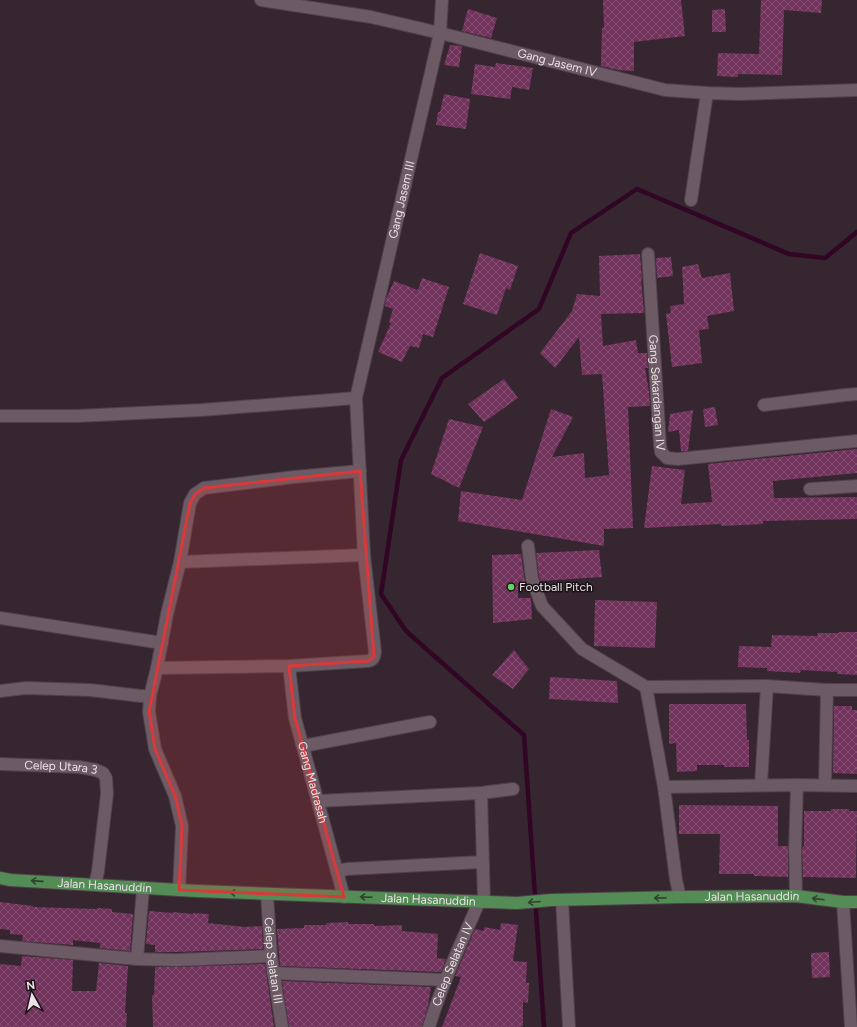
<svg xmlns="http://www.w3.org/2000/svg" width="857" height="1027" viewBox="0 0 857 1027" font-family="Figtree,sans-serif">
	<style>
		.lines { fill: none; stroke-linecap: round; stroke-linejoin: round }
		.stream { stroke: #310524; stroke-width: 4.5 }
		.building { fill: url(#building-cross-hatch) }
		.minor-casing { stroke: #4f414a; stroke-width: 14 }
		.major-casing { stroke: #4f414a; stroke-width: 14 }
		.minor { stroke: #6c5a64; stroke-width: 12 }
		.major { stroke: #538c54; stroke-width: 12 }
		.oneway { stroke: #30432f }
		.marked { fill: #d83a3b; fill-opacity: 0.2; stroke: #d83a3b; stroke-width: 3; stroke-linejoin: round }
		.poi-dot { fill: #64d468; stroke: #191216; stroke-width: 1.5 }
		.labels { text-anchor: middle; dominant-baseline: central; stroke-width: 3; stroke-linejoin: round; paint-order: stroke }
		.street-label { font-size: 12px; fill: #ece1e7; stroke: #191216 }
		.poi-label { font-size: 12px; fill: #ece1e7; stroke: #191216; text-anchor: start }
	</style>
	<defs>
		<pattern id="building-cross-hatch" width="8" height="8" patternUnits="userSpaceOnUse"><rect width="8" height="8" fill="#71335c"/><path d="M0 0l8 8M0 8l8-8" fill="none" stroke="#855073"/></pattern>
	</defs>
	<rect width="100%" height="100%" fill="#352630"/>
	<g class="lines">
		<polyline class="stream" points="544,1027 524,735 406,631 381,594 401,460 442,378 539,309 571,233 637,189 789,254 825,258 857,232"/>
	</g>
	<g class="building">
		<polygon points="603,0 681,0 685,36 634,42 634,71 618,70 601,66 602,28 604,28"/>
		<polygon points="761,0 822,0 821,13 784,10 782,75 738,74 738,77 717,76 718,53 759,54"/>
		<polygon points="468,9 497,18 491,38 462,31"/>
		<polygon points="725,9 726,32 712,32 712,10"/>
		<polygon points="450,45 462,46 459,67 444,65"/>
		<polygon points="496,63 533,68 529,90 512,87 510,99 471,94 475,64 495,67"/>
		<polygon points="444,94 470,99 466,129 436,125 438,112 440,112"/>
		<polygon points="480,253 518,266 510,290 506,288 497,315 463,304"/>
		<polygon points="640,254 642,279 641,279 644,313 601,314 603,346 636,340 638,353 647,353 648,368 645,368 649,392 650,406 628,407 633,528 604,529 604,546 458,521 461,491 522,500 551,409 573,417 552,457 584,453 585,478 609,475 602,374 582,375 579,337 555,368 540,353 572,311 577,294 600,296 599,256"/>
		<polygon points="671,257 673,276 657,278 656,258"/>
		<polygon points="698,264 702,278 730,273 734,311 707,316 709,329 699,330 702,363 672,367 666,314 671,313 670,306 684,304 682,267"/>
		<polygon points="422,278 449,287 433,337 423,334 419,348 410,346 402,362 378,352 391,323 389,322 393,309 385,306 386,299 394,281 418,290"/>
		<polygon points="504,379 518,398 484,422 468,404"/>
		<polygon points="715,407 718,425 705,427 703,409"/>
		<polygon points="693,410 688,451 681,451 679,430 668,432 670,414"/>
		<polygon points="449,419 483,427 459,488 431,474"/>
		<polygon points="857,449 857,473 773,481 774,498 857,497 857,519 763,521 763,524 721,526 721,524 644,528 652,466 685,470 681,504 712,502 708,464"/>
		<polygon points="599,550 602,577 541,581 539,577 536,553"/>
		<polygon points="521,554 525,583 518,583 518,598 531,598 532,619 493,623 492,555"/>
		<polygon points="595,600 657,602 655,648 594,646"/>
		<polygon points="839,632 857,632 857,675 837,674 837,672 801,670 800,673 767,671 767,668 738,667 739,646 771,647 772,635 817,636 818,633 839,633"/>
		<polygon points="514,650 529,669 513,689 492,675"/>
		<polygon points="550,677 617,681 618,703 549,699"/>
		<polygon points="669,704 746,704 747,740 749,740 749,767 724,767 724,765 697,765 697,771 677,772 676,743 669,744"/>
		<polygon points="834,706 852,706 852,710 857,710 857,774 833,773"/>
		<polygon points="679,805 778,806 778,846 788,846 788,877 754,876 754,874 719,874 720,834 679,834"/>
		<polygon points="831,809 849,809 849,811 857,811 856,878 803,877 802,849 803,846 804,846 804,811 831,811"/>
		<polygon points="0,902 33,906 33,907 97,909 97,908 112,909 112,912 133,914 130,951 100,948 100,943 73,940 73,945 22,941 23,935 10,934 10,930 0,929"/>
		<polygon points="149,911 173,913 173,912 193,914 193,913 209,914 208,923 245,927 262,926 263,949 176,952 155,952 155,945 146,944"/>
		<polygon points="348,922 348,924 374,924 374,926 402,925 402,931 438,934 437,958 446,959 441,972 280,966 277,929 304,928 304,925 326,925 326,923"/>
		<polygon points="501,923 518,925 513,961 527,962 526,983 529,983 528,1003 523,1002 523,1026 521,1026 521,1027 442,1027 461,977 455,976 475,929 484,931 484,927 500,930"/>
		<polygon points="829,952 830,977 812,978 811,953"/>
		<polygon points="22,956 73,960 72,991 96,991 99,963 128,966 125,1013 127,1013 126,1027 0,1027 0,964 21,966"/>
		<polygon points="265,964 274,1027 153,1027 152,995 154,995 155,967 176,967"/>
		<polygon points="282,981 431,987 428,1006 422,1027 289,1027"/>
	</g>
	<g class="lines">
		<defs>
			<g id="minor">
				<path id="s1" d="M261,0L371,17L440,33L665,90L707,93L740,94L857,90"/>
				<polyline points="691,200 707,93"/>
				<path id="s2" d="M648,254L660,445L661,452L667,458L678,459L857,441"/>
				<polyline points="764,405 845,395 857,394"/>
				<polyline points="0,416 77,416 201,410 356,398"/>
				<polyline points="810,489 857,486"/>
				<polyline points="528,546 532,579 542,606 582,649 646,687 767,686 827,690 857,690"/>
				<polyline points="180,562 364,555"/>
				<polyline points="0,618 162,643"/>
				<path id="s3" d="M289,666L295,718L344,897"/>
				<path id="s4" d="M157,668L289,666L368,661C374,660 374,657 375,652L364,555L356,398L440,33L442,0"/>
				<polyline points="646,687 664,787 676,880 680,897"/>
				<polyline points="0,691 26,688 90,690 141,696 150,696"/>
				<polyline points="303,746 430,722"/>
				<path id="s5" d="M0,764L79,767L96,770L103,773L106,778L107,794L98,871L95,885"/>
				<polyline points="761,785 767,686"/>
				<polyline points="825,785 827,690"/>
				<polyline points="664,787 797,785 857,786"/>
				<polyline points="481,793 484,902"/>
				<polyline points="318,801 481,793 513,789"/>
				<polyline points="337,871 347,869 482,862"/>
				<polyline points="179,890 182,826 175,796 155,749 149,712 150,696 157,668 167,614 180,562 190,503 195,494 204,488 294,477 360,471"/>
				<path id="s6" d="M267,894L271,956L282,1027"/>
				<polyline points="796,896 795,849 797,785"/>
				<polyline points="562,900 569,1027"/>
				<polyline points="843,902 851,1027"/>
				<polyline points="0,946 137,959 176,960 271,956"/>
				<polyline points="137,959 143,889"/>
				<polyline points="273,973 445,980"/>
				<path id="s7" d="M429,1027C442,984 461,943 479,902"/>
			</g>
			<g id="major">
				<path id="s8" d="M0,878L10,880L197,891L517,903L552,900L680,897L796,896L843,902H857"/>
			</g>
		</defs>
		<use href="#minor" class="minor-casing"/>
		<use href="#major" class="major-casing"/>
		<use href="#minor" class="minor"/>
		<use href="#major" class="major"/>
	</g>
	<defs><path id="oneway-shaft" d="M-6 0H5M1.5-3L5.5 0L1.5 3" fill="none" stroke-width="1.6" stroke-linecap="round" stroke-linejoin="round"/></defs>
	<g class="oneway">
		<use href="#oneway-shaft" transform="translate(37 881) rotate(-176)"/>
		<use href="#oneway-shaft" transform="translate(236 893) rotate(-178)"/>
		<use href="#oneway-shaft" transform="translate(366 897) rotate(-178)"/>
		<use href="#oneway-shaft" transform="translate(660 898) rotate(179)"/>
		<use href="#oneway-shaft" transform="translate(818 899) rotate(-173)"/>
		<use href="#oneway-shaft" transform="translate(534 902) rotate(175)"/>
	</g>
	<path class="marked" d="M360,471L374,657L368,661L289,666L295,718L344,897L179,890L182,826L175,796L155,749L149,712L190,503L195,494L204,488Z"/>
	<circle class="poi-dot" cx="511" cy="587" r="4"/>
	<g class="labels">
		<g class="street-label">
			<text stroke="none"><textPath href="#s1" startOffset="303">Gang Jasem IV</textPath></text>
			<text stroke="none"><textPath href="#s4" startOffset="682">Gang Jasem III</textPath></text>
			<text stroke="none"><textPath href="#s2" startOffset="139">Gang Sekardangan IV</textPath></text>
			<text stroke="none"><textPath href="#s5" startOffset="61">Celep Utara 3</textPath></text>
			<text stroke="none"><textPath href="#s3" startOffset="119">Gang Madrasah</textPath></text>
			<text stroke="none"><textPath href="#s8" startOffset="105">Jalan Hasanuddin</textPath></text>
			<text stroke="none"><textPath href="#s8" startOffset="753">Jalan Hasanuddin</textPath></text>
			<text stroke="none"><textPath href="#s8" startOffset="429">Jalan Hasanuddin</textPath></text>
			<text stroke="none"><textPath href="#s6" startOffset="67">Celep Selatan III</textPath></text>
			<text stroke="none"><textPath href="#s7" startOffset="67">Celep Selatan IV</textPath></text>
		</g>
		<g class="poi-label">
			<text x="519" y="587">Football Pitch</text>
		</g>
	</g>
	<g transform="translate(32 995) rotate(352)" stroke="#191216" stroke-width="3" paint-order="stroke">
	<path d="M0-3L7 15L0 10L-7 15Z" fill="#ece1e7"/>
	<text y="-6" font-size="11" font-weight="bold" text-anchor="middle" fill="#ece1e7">N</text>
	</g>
</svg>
